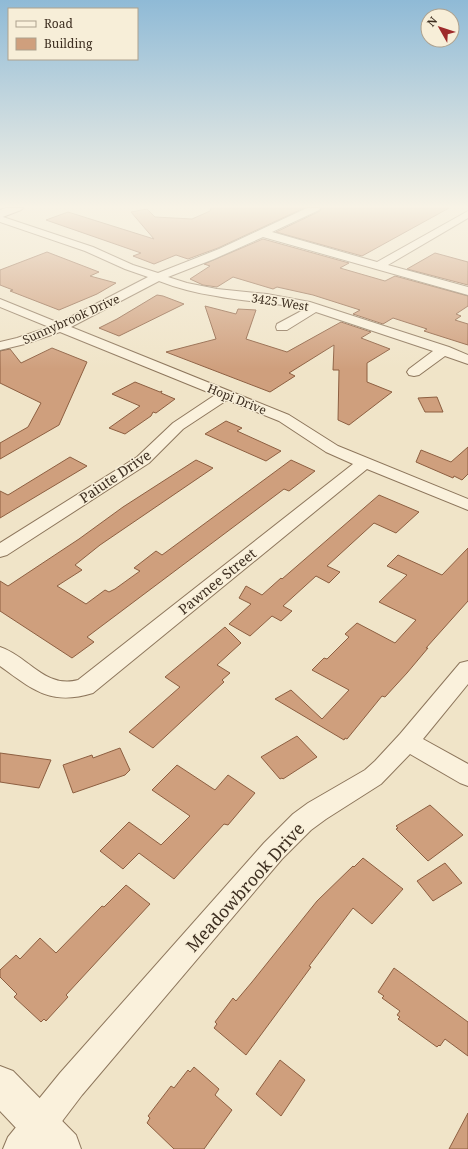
<svg xmlns="http://www.w3.org/2000/svg" width="468" height="1149" viewBox="0 0 468 1149" font-family="'Noto Serif',serif">
	<style>
		.building { fill: #cf9f7d; stroke: #8d5f41 }
		.lines { fill: none; stroke-linecap: round; stroke-linejoin: round }
		.minor-casing { stroke: #8d765c; stroke-width: 2 }
		.tertiary-casing { stroke: #8d765c; stroke-width: 2 }
		.secondary-casing { stroke: #6f573f; stroke-width: 2 }
		.minor { fill: #faf1dc; fill-rule: evenodd }
		.tertiary { fill: #faf1dc; fill-rule: evenodd }
		.secondary { fill: #faf1dc; fill-rule: evenodd }
		.labels { text-anchor: middle; dominant-baseline: central; stroke-width: 3; stroke-linejoin: round; paint-order: stroke }
		.far-street-label { font-size: 12px; fill: #3d2e20; stroke: #f7eed8 }
		.street-label { font-size: 14px; fill: #3d2e20; stroke: #f7eed8 }
		.near-street-label { font-size: 17px; fill: #3d2e20; stroke: #f7eed8 }
	</style>
	<rect width="100%" height="100%" fill="#f0e4c8"/>
	<g class="building">
		<polygon points="211,208 304,208 218,248 188,259 176,255 154,264 133,256 141,253 46,220 68,212 154,239 131,212 147,209 155,217 192,219 210,211"/>
		<polygon points="321,208 449,208 362,256 276,232 320,211"/>
		<polygon points="263,239 349,263 340,268 385,281 395,276 468,296 468,306 456,314 461,316 455,320 468,324 468,345 424,331 427,329 393,318 383,324 353,314 360,310 313,295 277,287 273,289 233,277 217,287 203,285 190,279 210,266 204,264"/>
		<polygon points="47,252 99,272 90,276 116,283 97,294 59,310 10,291 13,290 0,285 0,270"/>
		<polygon points="435,253 468,262 468,285 407,269"/>
		<polygon points="157,295 163,296 184,304 119,336 99,328 117,319"/>
		<polygon points="205,306 236,314 238,309 256,310 246,339 287,352 341,322 371,332 361,338 390,349 367,363 367,382 392,392 349,425 338,420 339,370 333,370 334,345 289,373 295,376 270,392 166,352 216,339"/>
		<polygon points="52,348 87,362 59,425 0,459 0,443 28,427 41,403 0,383 0,351 10,349 21,363"/>
		<polygon points="135,382 160,392 162,391 161,393 175,399 156,413 153,412 151,416 125,434 109,428 140,406 112,394"/>
		<polygon points="437,397 443,412 425,412 418,398"/>
		<polygon points="226,421 242,428 237,431 281,451 266,461 205,434"/>
		<polygon points="468,447 468,474 462,480 454,476 453,478 416,462 421,450 451,462"/>
		<polygon points="70,457 87,466 0,518 0,491 8,495"/>
		<polygon points="196,460 213,468 100,545 75,565 82,570 57,586 86,604 105,590 109,592 115,589 140,571 134,568 156,551 162,555 291,460 315,471 289,491 284,489 87,637 94,642 72,658 0,611 0,581 8,586 79,539 123,507"/>
		<polygon points="379,495 419,512 396,533 374,523 327,566 340,572 329,583 316,576 283,606 292,611 281,621 272,616 250,636 229,624 251,604 239,598 246,586 262,595 281,578 282,579"/>
		<polygon points="468,548 468,601 426,648 428,648 407,673 385,697 382,696 347,739 345,738 344,740 275,699 291,690 322,719 349,690 312,670 324,658 327,659 349,637 345,634 357,623 395,643 416,620 379,602 407,575 387,566 398,555 442,575"/>
		<polygon points="225,627 241,643 217,665 230,673 222,680 224,682 153,748 129,732 180,687 165,677"/>
		<polygon points="297,736 317,757 283,779 282,778 280,779 261,757"/>
		<polygon points="120,748 130,770 125,775 73,793 63,765 92,755 93,758"/>
		<polygon points="0,753 51,760 39,788 0,782"/>
		<polygon points="177,765 215,790 228,775 255,793 228,825 224,824 174,879 139,853 123,869 100,851 129,822 161,845 190,816 152,790"/>
		<polygon points="430,805 463,835 428,861 396,829 398,828 396,826"/>
		<polygon points="363,858 403,889 372,924 353,908 309,966 311,967 246,1055 214,1028 217,1024 215,1022 233,998 236,1001 252,982 317,901 353,866 354,867"/>
		<polygon points="445,863 462,883 433,901 417,881"/>
		<polygon points="126,885 150,904 66,995 68,997 46,1021 44,1019 41,1022 14,997 17,994 0,977 0,970 16,955 20,959 40,938 56,953 102,906 104,907"/>
		<polygon points="394,968 468,1022 468,1056 445,1039 440,1046 439,1045 437,1047 398,1019 400,1017 397,1015 400,1011 382,998 384,996 378,992"/>
		<polygon points="280,1060 305,1080 281,1116 256,1094"/>
		<polygon points="194,1067 219,1089 215,1095 232,1110 204,1149 174,1149 147,1123 150,1118 148,1116 171,1086 174,1088 188,1070 190,1072"/>
		<polygon points="468,1113 468,1149 449,1149"/>
	</g>
	<g class="lines">
		<defs>
			<g id="minor">
				<path d="M307,208H320L319,210L272,232L377,262L468,211V218L388,265L468,287V295L263,237L214,259L168,277L187,283L217,289L267,294L310,302L449,347L468,355V364L445,356L419,375L414,376L409,375L407,372L409,369L433,351L316,312L287,330H277L276,327L277,324L305,309C275,302 245,302 216,296C196,293 177,288 159,281L71,327L289,415L338,446L468,499V510L367,469L93,693C51,706 33,690 0,666V647C28,656 45,689 78,680L353,464L326,452L279,421L227,400L183,429L149,463L7,555L0,557V543L137,457L173,423L215,395L60,332L25,344L0,350V342L17,338L49,327L0,307V299L59,323L148,277L125,269L85,251L0,222V216L93,247L133,265L158,273L219,249Z"/>
				<polygon points="468,661 468,684 423,739 468,764 468,786 460,783 410,754 381,784 326,819 311,830 282,859 82,1095 41,1149 3,1149 8,1137 60,1073 264,843 293,814 308,803 365,770 375,761 400,734 460,663"/>
			</g>
			<polygon id="tertiary" points="0,1066 13,1071 76,1135 81,1149 36,1149 0,1111"/>
			<polygon id="secondary" points="6,208 23,208 21,210 0,218 0,210"/>
		</defs>
		<use href="#minor" class="minor-casing"/>
		<use href="#tertiary" class="tertiary-casing"/>
		<use href="#secondary" class="secondary-casing"/>
		<use href="#minor" class="minor"/>
		<use href="#tertiary" class="tertiary"/>
		<use href="#secondary" class="secondary"/>
	</g>
	<linearGradient id="sky" x2="0" y2="1"><stop stop-color="#8fbad6"/><stop offset="0.56" stop-color="#f8f3e6"/><stop offset="1" stop-color="#f8f3e6" stop-opacity="0"/></linearGradient>
	<rect width="468" height="369" fill="url(#sky)"/>
	<g class="labels">
		<g class="far-street-label">
			<text transform="translate(280 302) rotate(9)">3425 West</text>
			<text transform="translate(71 319) rotate(-24)">Sunnybrook Drive</text>
			<text transform="translate(237 399) rotate(22)">Hopi Drive</text>
		</g>
		<g class="street-label">
			<text transform="translate(115 476) rotate(-34)">Paiute Drive</text>
			<text transform="translate(217 581) rotate(-39)">Pawnee Street</text>
		</g>
		<g class="near-street-label">
			<text transform="translate(245 887) rotate(-48)">Meadowbrook Drive</text>
		</g>
	</g>
	<rect x="8" y="8" width="130" height="52" fill="#f7eed8" stroke="#ada18e"/>
	<rect x="16" y="21" width="20" height="6" fill="#faf1dc" stroke="#ada18e"/>
	<text x="44" y="28" font-size="12" fill="#3d2e20">Road</text>
	<rect x="16" y="38" width="20" height="12" fill="#cf9f7d" stroke="#ada18e"/>
	<text x="44" y="48" font-size="12" fill="#3d2e20">Building</text>
	<g transform="translate(440 28) rotate(309)"><circle r="19" fill="#f7eed8" stroke="#ada18e"/>
	<path d="M0-3L7 15L0 10L-7 15Z" fill="#9e2a2b"/>
	<text y="-6" font-size="11" font-weight="bold" text-anchor="middle" fill="#3d2e20">N</text>
	</g>
</svg>
